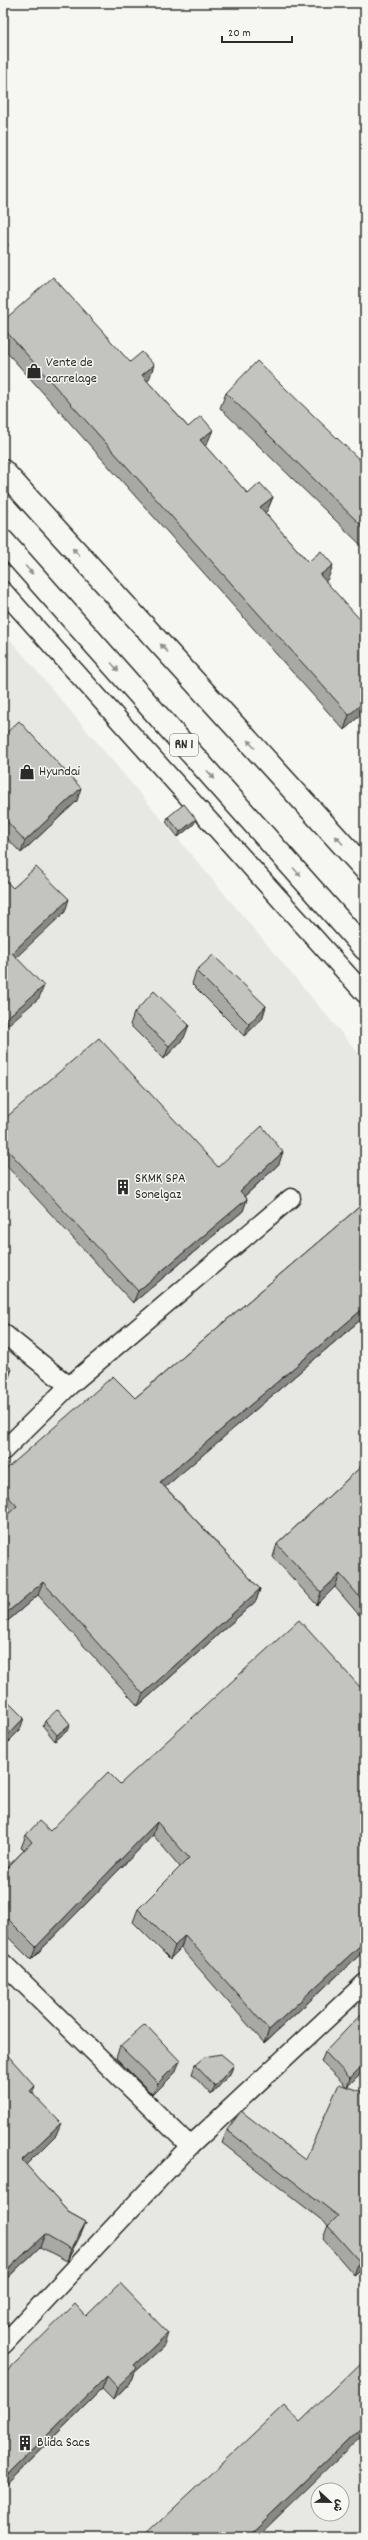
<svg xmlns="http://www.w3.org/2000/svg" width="368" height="2540" viewBox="0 0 368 2540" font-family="Dekko,'Playpen Sans Arabic',sans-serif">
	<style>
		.built { fill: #e7e7e3; fill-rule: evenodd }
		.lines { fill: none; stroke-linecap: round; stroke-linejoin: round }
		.minor-casing { stroke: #2b2b2b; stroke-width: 21 }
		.trunk-casing { stroke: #2b2b2b; stroke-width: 25 }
		.minor { stroke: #f6f6f2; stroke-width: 18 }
		.trunk { stroke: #f6f6f2; stroke-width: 22 }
		.wall { fill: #a8a8a5; stroke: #2b2b2b }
		.shaded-wall { fill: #888886; stroke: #2b2b2b }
		.building { fill: #c3c3c0; stroke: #2b2b2b }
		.oneway { fill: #90908e }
		.labels { text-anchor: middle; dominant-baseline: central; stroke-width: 3; stroke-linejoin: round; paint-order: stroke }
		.shield { fill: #f6f6f2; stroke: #686867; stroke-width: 1 }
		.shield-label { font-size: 13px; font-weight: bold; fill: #2b2b2b }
		.poi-label { font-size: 14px; fill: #2b2b2b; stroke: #f6f6f2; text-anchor: start }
	</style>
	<rect width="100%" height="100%" fill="#f6f6f2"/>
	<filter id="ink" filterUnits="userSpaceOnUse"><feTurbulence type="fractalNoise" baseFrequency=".025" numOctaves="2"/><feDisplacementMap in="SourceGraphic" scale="8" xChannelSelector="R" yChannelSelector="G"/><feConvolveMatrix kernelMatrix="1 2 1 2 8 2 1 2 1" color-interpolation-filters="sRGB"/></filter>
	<g filter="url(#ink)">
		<path class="built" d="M3,631L365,1061V2537H3ZM318,2490H342V2514H318Z"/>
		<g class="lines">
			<defs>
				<g id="minor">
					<polyline points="3,591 365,994"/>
					<polyline points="3,1333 69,1386"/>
					<polyline points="3,1451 69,1386 291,1198"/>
					<polyline points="3,1963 190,2146"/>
					<polyline points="3,2345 190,2146 365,1983"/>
				</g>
				<g id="trunk">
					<polyline points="3,471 365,869"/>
					<polyline points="3,541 365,949"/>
				</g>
			</defs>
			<use href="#minor" class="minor-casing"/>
			<use href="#trunk" class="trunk-casing"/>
			<use href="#minor" class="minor"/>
			<use href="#trunk" class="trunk"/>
		</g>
		<g class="wall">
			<polygon points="3,321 130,362 149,380 147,381 188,427 207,444 205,446 248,494 273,497 267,511 265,513 308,562 328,579 325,581 365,711 344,730 3,348"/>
			<polygon points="226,393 365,465 365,549 220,408"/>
			<polygon points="3,736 77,801 21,853 3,834"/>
			<polygon points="168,817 194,824 178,837 166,822"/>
			<polygon points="196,971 266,1006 262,1019 244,1036 192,984"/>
			<polygon points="134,1013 184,1038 164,1059 130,1025"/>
			<polygon points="3,1120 218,1167 279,1164 245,1196 247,1199 243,1211 133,1303 3,1162"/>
			<polygon points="365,1202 365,1316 165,1487 260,1589 256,1601 138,1706 38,1595 3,1625 3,1519 8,1514 3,1509 3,1472 135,1398"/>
			<polygon points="365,1463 365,1610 359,1615 335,1587 317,1605 273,1557 277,1544"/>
			<polygon points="45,1721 69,1729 55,1741 43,1726"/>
			<polygon points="120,1784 365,1950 264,2043 181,1948 170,1959 133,1922 138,1909 180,1867 153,1835 31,1960 3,1932 3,1872 24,1850 21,1848 26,1835 50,1831"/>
			<polygon points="120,2046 175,2073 153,2095 116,2058"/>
			<polygon points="3,2050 33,2093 56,2135 26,2165 68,2212 86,2222 81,2234 67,2261 40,2247 3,2282"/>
			<polygon points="325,2052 365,2069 347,2086 365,2266 354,2275 323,2239 328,2225 222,2143 227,2130 305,2160 346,2086 321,2062"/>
			<polygon points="195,2065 230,2074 211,2095 192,2074"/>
			<polygon points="86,2316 164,2346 135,2372 132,2380 113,2400 102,2389 3,2487 3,2375"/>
		</g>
		<g class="shaded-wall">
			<polygon points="8,244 5,253 3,255 3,250"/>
			<polygon points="154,365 149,380 137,390 142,375"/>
			<polygon points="213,430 207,444 195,455 200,440"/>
			<polygon points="273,497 267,511 255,522 260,507"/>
			<polygon points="333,565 328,579 315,590 320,575"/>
			<polygon points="365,701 365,711 344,730 349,715"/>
			<polygon points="81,788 77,801 21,853 25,841"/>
			<polygon points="196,819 194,824 178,837 180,832"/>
			<polygon points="69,899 65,912 8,965 12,953"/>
			<polygon points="44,986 39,998 3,1029 3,1021"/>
			<polygon points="266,1006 262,1019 244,1036 249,1024"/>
			<polygon points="189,1025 184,1038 164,1059 169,1046"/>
			<polygon points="283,1152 279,1164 236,1204 240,1191"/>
			<polygon points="247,1199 243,1211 133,1303 138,1291"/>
			<polygon points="365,1307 365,1316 156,1495 160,1482"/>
			<polygon points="12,1369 7,1383 3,1387 3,1379"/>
			<polygon points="340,1574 335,1587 317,1605 321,1592"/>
			<polygon points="43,1582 38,1595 3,1625 3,1616"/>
			<polygon points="260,1589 256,1601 138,1706 143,1694"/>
			<polygon points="365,1601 365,1610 359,1615 364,1602"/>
			<polygon points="24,1718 20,1730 3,1747 3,1740"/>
			<polygon points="70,1724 69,1729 55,1741 57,1735"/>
			<polygon points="157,1822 153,1835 31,1960 36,1947"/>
			<polygon points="185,1935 181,1948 170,1959 175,1946"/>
			<polygon points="365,1941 365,1950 264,2043 269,2030"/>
			<polygon points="180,2061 175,2073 153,2095 158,2083"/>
			<polygon points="365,2063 365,2069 347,2087 350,2078"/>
			<polygon points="234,2065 230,2074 211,2095 215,2086"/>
			<polygon points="35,2086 31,2098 30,2091"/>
			<polygon points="61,2123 56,2135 18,2173 22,2160"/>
			<polygon points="86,2222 81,2234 67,2261 71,2249"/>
			<polygon points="45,2234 40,2247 3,2282 3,2274"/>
			<polygon points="365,2256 365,2266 354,2275 359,2261"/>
			<polygon points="168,2333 164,2346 135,2372 132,2380 113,2400 117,2387 134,2365"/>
			<polygon points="107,2376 102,2389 3,2487 3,2479"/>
			<polygon points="365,2424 365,2433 257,2537 247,2537"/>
		</g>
		<g class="building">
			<polygon points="3,239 8,244 3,250"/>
			<polygon points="53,277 130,362 142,352 154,365 142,375 188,427 201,416 213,430 200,440 248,494 260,483 273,497 260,507 308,562 321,551 333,565 320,575 365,625 365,701 349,715 3,328 3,321"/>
			<polygon points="257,361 365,465 365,529 226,393"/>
			<polygon points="19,721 81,788 25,841 3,817 3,736"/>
			<polygon points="184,804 196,819 180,832 168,817"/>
			<polygon points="36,867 69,899 12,953 44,986 3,1021 3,878 13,888"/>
			<polygon points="213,955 266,1006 249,1024 196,971"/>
			<polygon points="154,991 189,1025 169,1046 134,1013"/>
			<polygon points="99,1038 218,1167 262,1126 283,1152 240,1191 247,1199 138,1291 3,1145 3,1120"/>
			<polygon points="365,1202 365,1307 160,1482 260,1589 143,1694 43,1582 3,1616 3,1519 17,1506 3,1491 3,1472 113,1376 135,1398"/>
			<polygon points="3,1362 12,1369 3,1379"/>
			<polygon points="365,1463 365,1601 364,1602 340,1574 321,1592 277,1544"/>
			<polygon points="299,1620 360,1687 364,1683 365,1683 365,1941 269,2030 185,1935 175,1946 138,1909 189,1858 157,1822 36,1947 3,1914 3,1872 32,1842 26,1835 39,1821 50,1831 108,1772 120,1784"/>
			<polygon points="3,1697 24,1718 3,1740"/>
			<polygon points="58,1709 70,1724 57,1735 45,1721"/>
			<polygon points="3,1798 5,1800 3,1803"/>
			<polygon points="365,2010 365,2063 350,2078 325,2052"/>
			<polygon points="145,2024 180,2061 158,2083 120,2046"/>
			<polygon points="3,2050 35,2086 30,2091 61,2123 22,2160 68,2212 86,2222 71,2249 45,2234 3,2274"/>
			<polygon points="221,2054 234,2065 215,2086 195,2065 204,2057"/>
			<polygon points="339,2084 365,2093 365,2256 359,2261 328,2226 338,2216 227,2130 241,2111 305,2160"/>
			<polygon points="120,2283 168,2333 134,2365 137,2368 117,2387 107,2376 3,2479 3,2375 75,2304 86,2316"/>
			<polygon points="365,2359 365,2424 247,2537 143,2537 284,2405 300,2422"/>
		</g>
		<defs><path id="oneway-solid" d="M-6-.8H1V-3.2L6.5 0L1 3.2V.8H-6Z"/></defs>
		<g class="oneway">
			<use href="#oneway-solid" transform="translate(76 552) rotate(-132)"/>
			<use href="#oneway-solid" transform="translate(29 570) rotate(48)"/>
			<use href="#oneway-solid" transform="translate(164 648) rotate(-132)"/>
			<use href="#oneway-solid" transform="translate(115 667) rotate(48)"/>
			<use href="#oneway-solid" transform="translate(251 744) rotate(-132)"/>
			<use href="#oneway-solid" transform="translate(211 775) rotate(48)"/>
			<use href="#oneway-solid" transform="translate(339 840) rotate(-132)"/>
			<use href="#oneway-solid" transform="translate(297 872) rotate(48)"/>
		</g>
	</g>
	<defs>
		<symbol id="shop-bare" viewBox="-9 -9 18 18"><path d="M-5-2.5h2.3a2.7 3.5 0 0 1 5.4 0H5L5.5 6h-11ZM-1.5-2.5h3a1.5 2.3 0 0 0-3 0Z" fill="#2b2b2b" stroke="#f6f6f2" stroke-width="2.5" paint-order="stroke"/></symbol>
		<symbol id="building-bare" viewBox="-9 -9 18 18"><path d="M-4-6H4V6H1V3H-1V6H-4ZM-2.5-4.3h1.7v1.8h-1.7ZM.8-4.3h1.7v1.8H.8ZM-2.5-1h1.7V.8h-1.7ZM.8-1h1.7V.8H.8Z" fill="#2b2b2b" stroke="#f6f6f2" stroke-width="2.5" paint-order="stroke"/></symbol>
	</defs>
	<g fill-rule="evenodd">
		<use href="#shop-bare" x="23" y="360" width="22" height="22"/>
		<use href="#shop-bare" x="16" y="761" width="22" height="22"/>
		<use href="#building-bare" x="112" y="1176" width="22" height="22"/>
		<use href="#building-bare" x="14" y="2432" width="22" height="22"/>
	</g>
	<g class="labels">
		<rect class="shield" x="170" y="734" width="28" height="22" rx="3"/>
		<g class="shield-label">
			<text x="184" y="745">RN 1</text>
		</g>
		<g class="poi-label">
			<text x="46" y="363">Vente de<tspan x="46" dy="16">carrelage</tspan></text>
			<text x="39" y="772">Hyundai</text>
			<text x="135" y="1179">SKMK SPA<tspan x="135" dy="16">Sonelgaz</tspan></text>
			<text x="37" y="2443">Blida Sacs</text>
		</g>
	</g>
	<rect width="368" height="2540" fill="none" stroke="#f6f6f2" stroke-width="16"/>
	<rect x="8" y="8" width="352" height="2524" fill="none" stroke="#2b2b2b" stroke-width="1.5" filter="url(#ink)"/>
	<g transform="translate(330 2502) rotate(112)"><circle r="19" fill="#f6f6f2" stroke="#a5a5a2"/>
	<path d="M0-3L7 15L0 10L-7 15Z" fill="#2b2b2b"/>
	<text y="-6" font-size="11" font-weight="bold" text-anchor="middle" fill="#2b2b2b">ش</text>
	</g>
	<path d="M222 36v6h70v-6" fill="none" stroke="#2b2b2b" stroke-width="2"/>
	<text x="228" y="36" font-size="12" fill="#2b2b2b" stroke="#f6f6f2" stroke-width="3" paint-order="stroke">20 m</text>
</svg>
